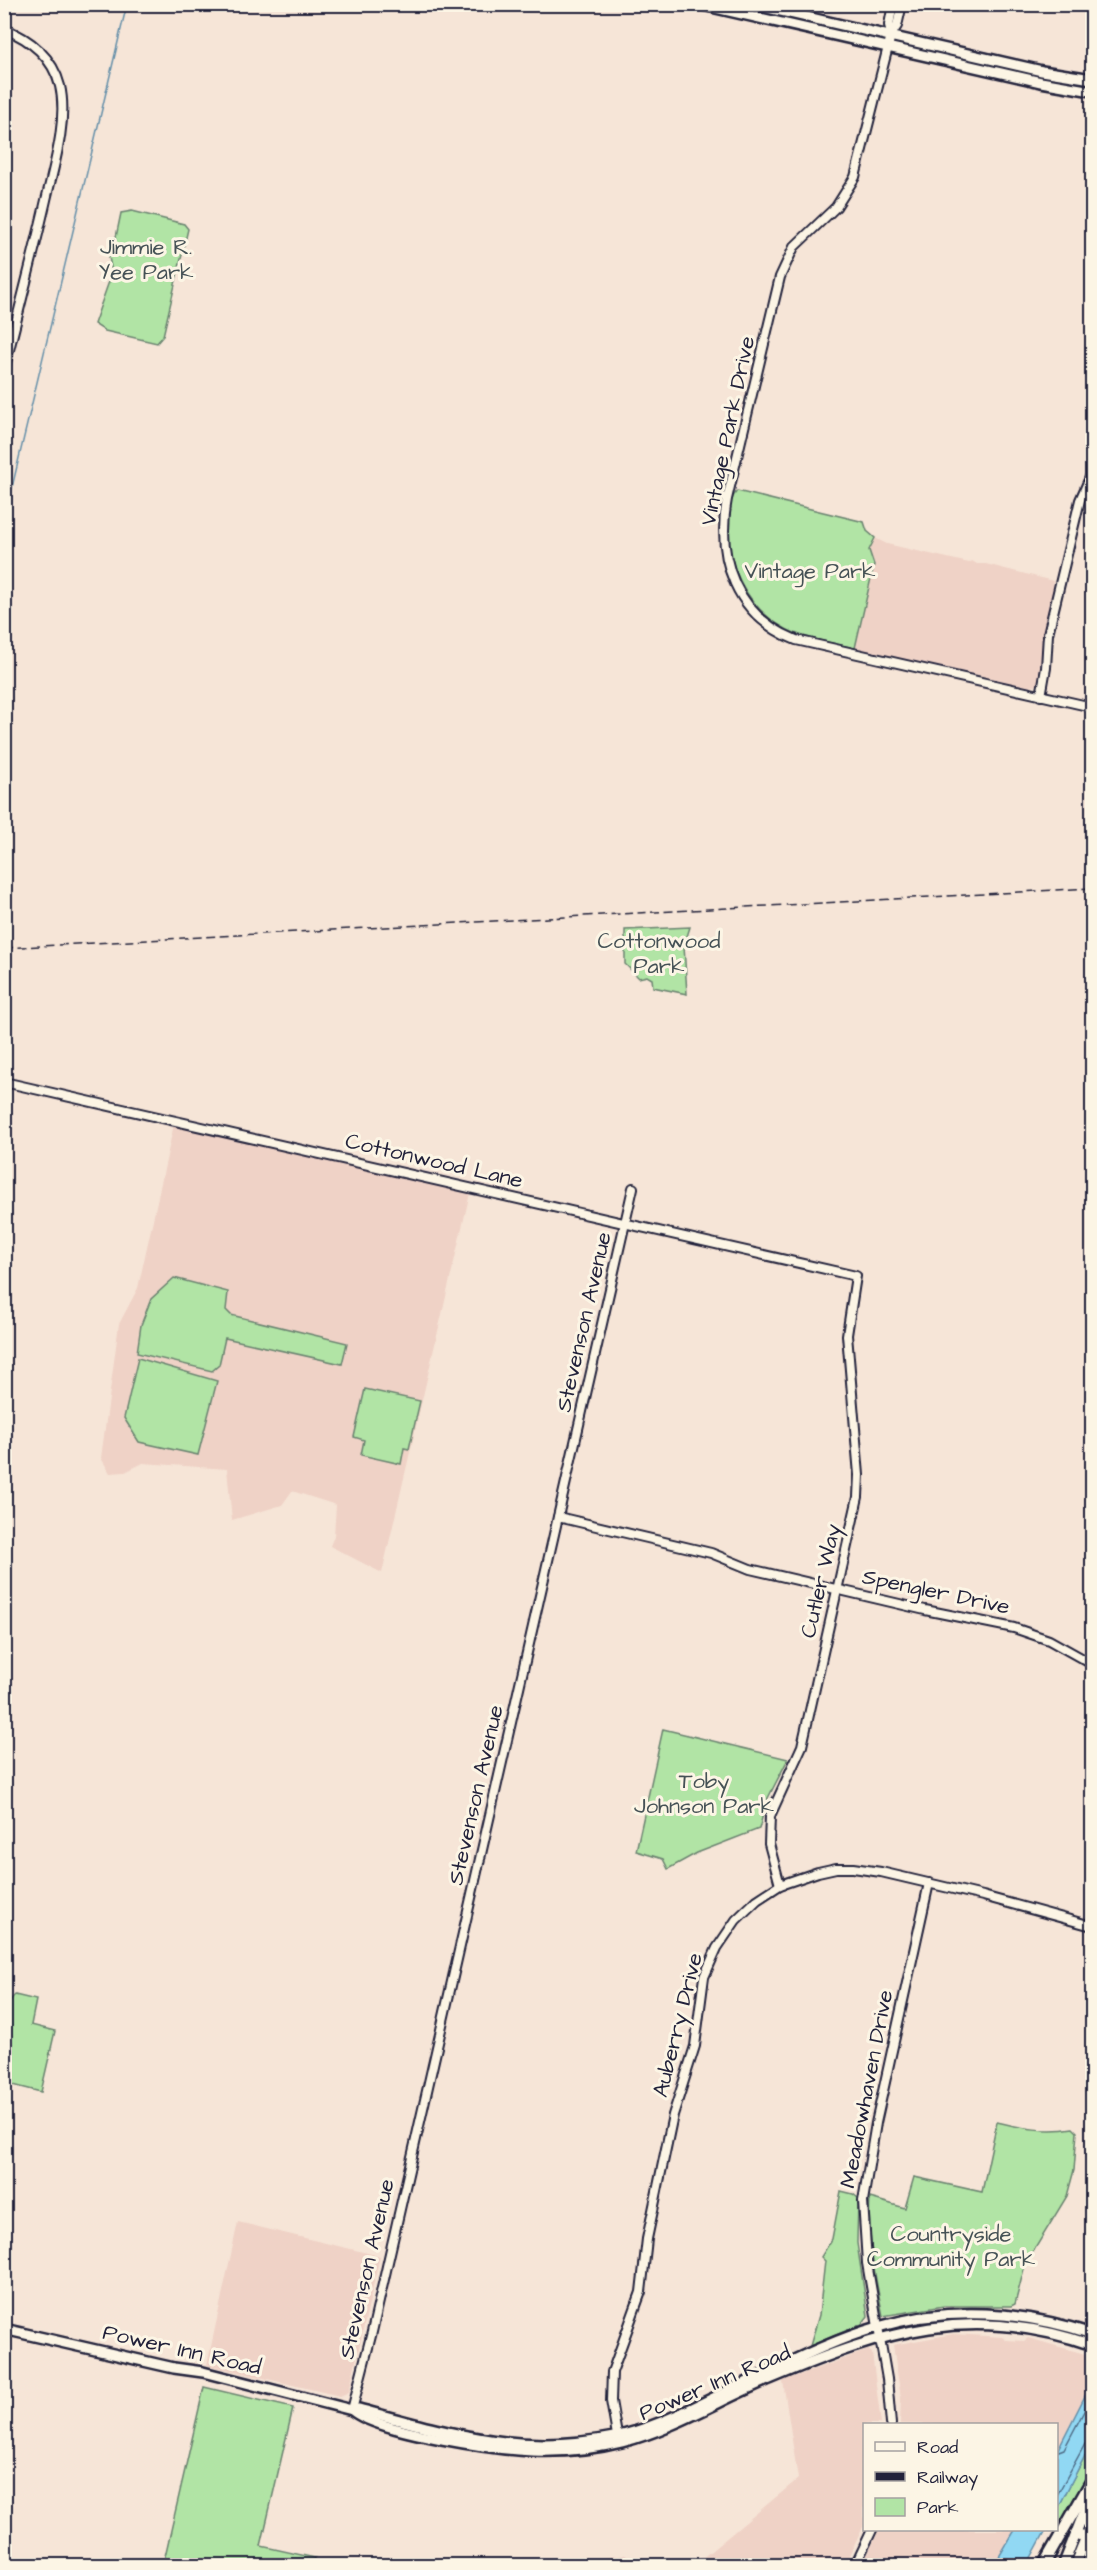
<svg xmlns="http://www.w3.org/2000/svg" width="1097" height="2570" viewBox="0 0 1097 2570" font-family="'Architects Daughter',sans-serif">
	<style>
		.built { fill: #efd2c6 }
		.green { fill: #b1e4a5; stroke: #6a8370; stroke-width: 1.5 }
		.water { fill: #91d8f3; stroke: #658fa9; stroke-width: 1.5 }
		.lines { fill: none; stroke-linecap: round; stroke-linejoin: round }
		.shore { stroke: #4e6b85; stroke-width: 1.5 }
		.stream { stroke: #658fa9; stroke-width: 1.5 }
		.minor-casing { stroke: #22223b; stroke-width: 12 }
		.major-casing { stroke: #22223b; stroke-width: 14 }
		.highway-casing { stroke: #22223b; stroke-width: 15 }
		.minor { stroke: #fcf5e5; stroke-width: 8 }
		.major { stroke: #fcf5e5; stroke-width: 9 }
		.highway { stroke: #fcf5e5; stroke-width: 10 }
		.rail { stroke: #22223b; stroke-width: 1.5; stroke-dasharray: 9 4.5; stroke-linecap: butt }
		.labels { text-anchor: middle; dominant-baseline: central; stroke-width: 6; stroke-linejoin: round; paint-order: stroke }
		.park-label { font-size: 22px; fill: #465256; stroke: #fcf5e5 }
		.street-label { font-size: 22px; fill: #22223b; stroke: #fcf5e5 }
	</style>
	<rect width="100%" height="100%" fill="#f6e5d7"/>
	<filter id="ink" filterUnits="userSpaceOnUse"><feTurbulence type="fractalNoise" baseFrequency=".0167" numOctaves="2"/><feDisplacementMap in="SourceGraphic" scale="12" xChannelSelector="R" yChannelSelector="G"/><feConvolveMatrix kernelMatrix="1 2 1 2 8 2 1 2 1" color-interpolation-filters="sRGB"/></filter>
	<g filter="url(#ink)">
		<g class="built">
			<polygon points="875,538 887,544 969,563 972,561 977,564 986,564 1053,581 1054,586 1042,638 1040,675 1037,685 1031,687 855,648 874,565 869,550"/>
			<polygon points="174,1124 470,1193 382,1573 330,1546 334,1536 336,1505 292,1491 282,1505 232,1520 227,1469 143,1463 125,1472 110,1473 101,1458 119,1324 138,1288"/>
			<polygon points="238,2222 380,2256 349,2392 340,2396 207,2365"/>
			<polygon points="953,2334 1002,2337 1006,2340 1024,2341 1028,2338 1092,2356 1092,2389 1087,2392 1057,2451 1056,2424 900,2424 901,2398 893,2345"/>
			<polygon points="868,2350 872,2353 881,2424 864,2424 864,2525 845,2565 694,2565 798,2479 783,2381"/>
			<polygon points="879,2530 1015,2530 994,2565 862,2566"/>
			<polygon points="626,2555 627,2565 545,2565"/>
		</g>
		<g class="green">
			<polygon points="132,211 184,224 188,229 163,336 157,343 105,331 94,324 112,273 109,257 114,247 121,213"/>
			<path d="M737,491L864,522L867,531L875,538L869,550L874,565L855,648C837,644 818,641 800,635C759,621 734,583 728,541C727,527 727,502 737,491Z"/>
			<polygon points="690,927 684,946 687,994 653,987 652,979 647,976 639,978 625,964 625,930"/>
			<polygon points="174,1278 228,1292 226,1310 231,1315 347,1343 342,1364 225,1338 219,1365 212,1371 137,1353 141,1325 151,1299"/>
			<polygon points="138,1358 217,1381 198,1455 139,1442 124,1418"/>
			<polygon points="365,1389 420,1401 409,1449 404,1448 401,1464 361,1455 364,1440 354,1437"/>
			<polygon points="663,1729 788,1759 767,1800 759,1829 697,1853 668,1869 663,1859 636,1851"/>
			<path d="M15,1995L36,2000L31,2025L55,2031L41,2092L5,2083C4,2064 0,2007 15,1995Z"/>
			<path d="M997,2122C1022,2128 1046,2133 1073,2128L1077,2132L1074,2170L1067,2196L1025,2265L1015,2304L1011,2306H944L883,2316C875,2276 867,2239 870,2198L905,2208L914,2177L982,2192Z"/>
			<polygon points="841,2191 853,2194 858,2198 857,2243 868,2316 862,2324 810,2346 819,2315 825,2261 821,2257 832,2239"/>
			<polygon points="204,2387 293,2408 261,2546 315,2558 313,2565 163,2565"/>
			<polygon points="1092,2442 1092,2468 1057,2528 1057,2510"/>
		</g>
		<g class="water">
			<polygon points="1092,2389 1092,2442 1057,2510 1057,2451 1087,2392"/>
			<polygon points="1015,2530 1046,2530 1027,2565 994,2565"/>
		</g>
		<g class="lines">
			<g class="shore">
				<polyline points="1056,2452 1064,2449 1092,2396"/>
				<polyline points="1056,2497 1085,2444 1092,2441"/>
			</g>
			<polyline class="stream" points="4,521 127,4"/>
			<defs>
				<g id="minor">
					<path d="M902,4L897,26L891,35L855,177L836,207L794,247L780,277L727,499C716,560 736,616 796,640L1092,707"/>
					<path d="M4,29C31,39 53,58 60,86C68,120 54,166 46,200C33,257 18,313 4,370"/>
					<polyline points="891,35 889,25 893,4"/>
					<polyline points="1041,696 1046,668 1048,634 1080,500 1092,473"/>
					<polyline points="4,1082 856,1276 847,1335 859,1475 858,1497 802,1746 770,1816 769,1844 780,1885"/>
					<polyline points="558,1517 711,1553 750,1569 925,1610 1014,1628 1049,1640 1092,1664"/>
					<polyline points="352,2410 372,2332 633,1188"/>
					<polyline points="891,2424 887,2379 867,2263 863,2201 876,2123 929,1883"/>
					<polyline points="618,2441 611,2401 612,2372 641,2292 647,2239 673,2115 695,2046 704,1977 717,1948 736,1920 757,1900 780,1885 818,1872 836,1868 853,1868 881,1872 983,1896 1092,1926"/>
					<polyline points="855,2566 872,2530"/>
				</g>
				<g id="major">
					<polyline points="698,4 1041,82 1092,91"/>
					<polyline points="750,4 1042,71 1092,79"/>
					<path d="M4,2329L174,2368L203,2372L352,2410L359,2409C448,2433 520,2456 614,2437C654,2429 691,2408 728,2391C777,2369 826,2342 878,2327C949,2306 1023,2311 1092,2334"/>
					<path d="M352,2410C367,2424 420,2435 442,2439C504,2451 559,2458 622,2442C675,2428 721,2399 772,2378C884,2331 972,2303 1092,2345"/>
					<polyline points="1063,2566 1092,2492"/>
					<polyline points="1074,2566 1092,2522"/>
				</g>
				<g id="highway">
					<polyline points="1076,2533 1092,2540"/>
					<polyline points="1043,2566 1092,2480"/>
				</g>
			</defs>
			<use href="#minor" class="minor-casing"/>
			<use href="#major" class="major-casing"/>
			<use href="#highway" class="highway-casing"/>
			<use href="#minor" class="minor"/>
			<use href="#major" class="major"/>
			<use href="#highway" class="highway"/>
			<polyline class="rail" points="4,948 1092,888"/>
		</g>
	</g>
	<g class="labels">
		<g class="park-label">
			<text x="146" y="247">Jimmie R.<tspan x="146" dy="25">Yee Park</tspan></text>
			<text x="810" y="571">Vintage Park</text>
			<text x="659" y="941">Cottonwood<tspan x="659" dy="25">Park</tspan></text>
			<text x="704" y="1781">Toby<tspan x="704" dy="25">Johnson Park</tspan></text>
			<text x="951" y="2234">Countryside<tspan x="951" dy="25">Community Park</tspan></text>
		</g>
		<g class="street-label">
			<text transform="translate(728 431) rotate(-78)">Vintage Park Drive</text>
			<text transform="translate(434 1161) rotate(13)">Cottonwood Lane</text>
			<text transform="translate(584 1322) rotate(-77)">Stevenson Avenue</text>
			<text transform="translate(821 1581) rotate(-77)">Cutler Way</text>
			<text transform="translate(936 1592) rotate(12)">Spengler Drive</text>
			<text transform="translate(476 1795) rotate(-77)">Stevenson Avenue</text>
			<text transform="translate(678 2025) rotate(-76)">Auberry Drive</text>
			<text transform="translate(867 2089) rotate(-79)">Meadowhaven Drive</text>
			<text transform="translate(367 2269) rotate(-77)">Stevenson Avenue</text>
			<text transform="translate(182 2350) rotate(13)">Power Inn Road</text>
			<text transform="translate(715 2383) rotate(-23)">Power Inn Road</text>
		</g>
	</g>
	<rect width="1097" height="2570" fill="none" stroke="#fcf5e5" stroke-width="24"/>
	<rect x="12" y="12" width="1073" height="2546" fill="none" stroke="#22223b" stroke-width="2" filter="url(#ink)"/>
	<rect x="863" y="2423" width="195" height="108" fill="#fcf5e5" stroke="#a5a1a1" stroke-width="1.5"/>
	<rect x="875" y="2442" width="30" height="9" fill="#fcf5e5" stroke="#a5a1a1" stroke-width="1.5"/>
	<text x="917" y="2453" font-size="18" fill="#22223b">Road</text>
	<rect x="875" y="2472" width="30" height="9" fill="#22223b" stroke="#a5a1a1" stroke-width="1.5"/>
	<text x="917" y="2483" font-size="18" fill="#22223b">Railway</text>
	<rect x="875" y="2498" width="30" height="18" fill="#b1e4a5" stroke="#a5a1a1" stroke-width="1.5"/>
	<text x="917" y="2513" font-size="18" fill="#22223b">Park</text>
</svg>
